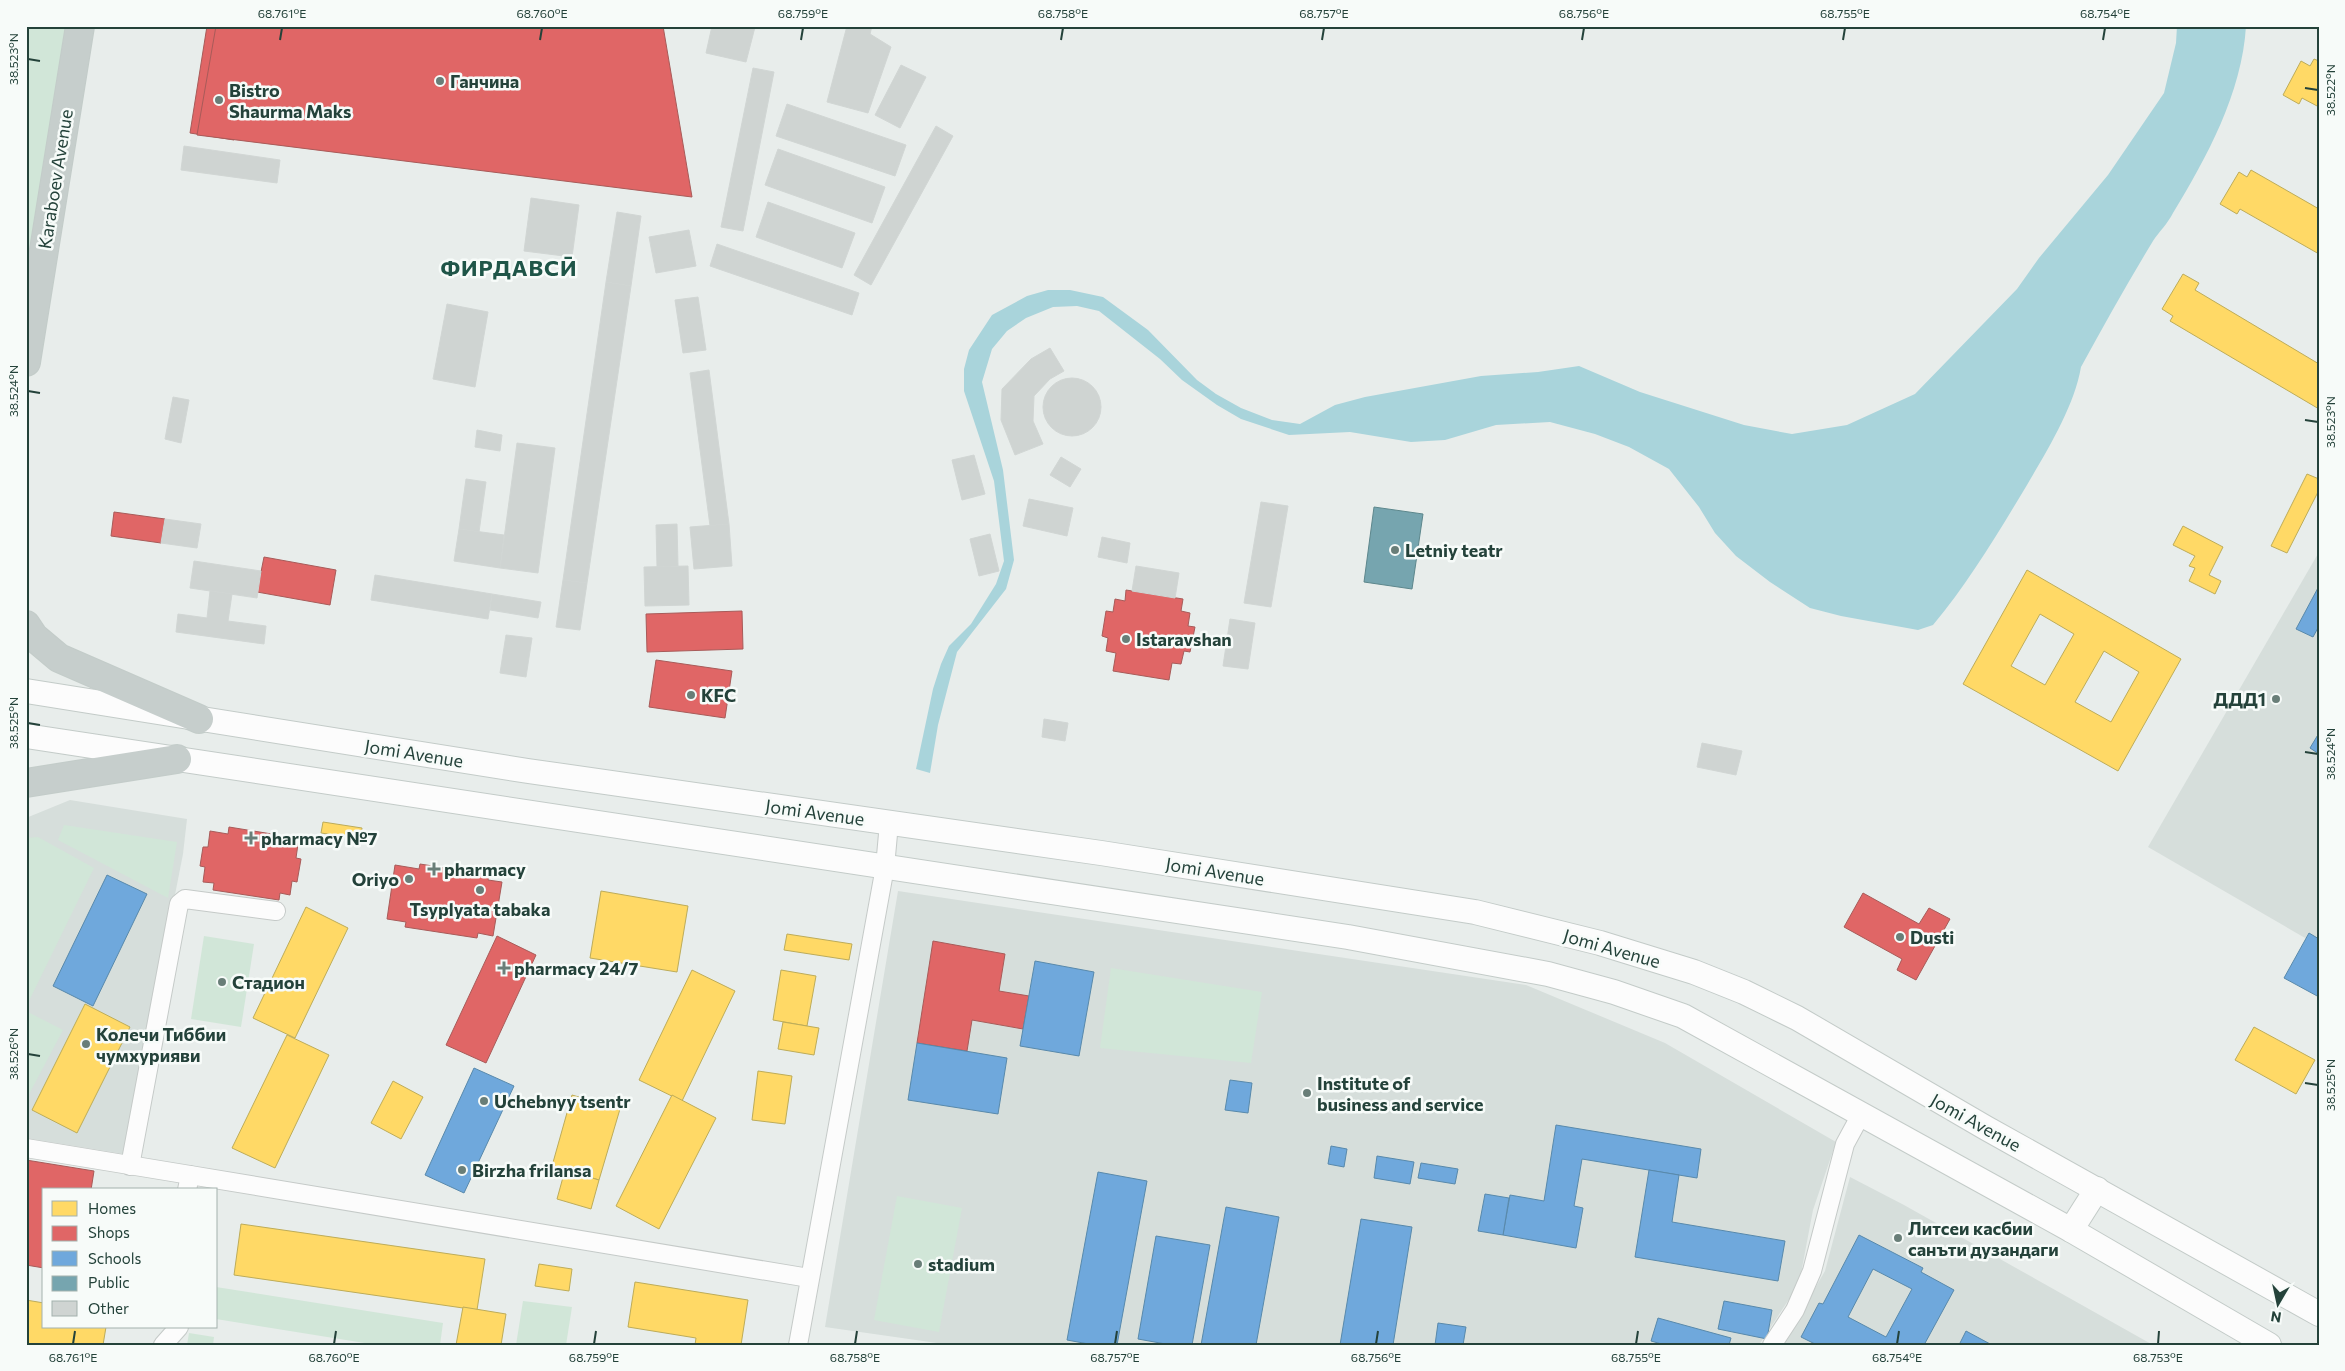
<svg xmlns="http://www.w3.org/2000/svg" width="2345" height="1371" viewBox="0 0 2345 1371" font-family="Commissioner,sans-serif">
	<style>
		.built { fill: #d6dedb }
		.green { fill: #d1e6d8 }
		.water { fill: #a9d4db }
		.homes { fill: #ffd966; stroke: #bdac59; fill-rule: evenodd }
		.shops { fill: #e06666; stroke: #a85b59 }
		.schools { fill: #6fa8dc; stroke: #5889ab; fill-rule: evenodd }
		.public { fill: #76a5af; stroke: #5d878c }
		.building { fill: #cfd4d2; stroke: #d1d6d4 }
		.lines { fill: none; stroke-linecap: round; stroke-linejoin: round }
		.minor-casing { stroke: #c5cac8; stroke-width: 20 }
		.secondary-casing { stroke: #c3cbc8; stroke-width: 26 }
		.trunk-casing { stroke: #c3ccc9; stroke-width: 30 }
		.minor { stroke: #fcfcfc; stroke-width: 18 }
		.secondary { stroke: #fcfcfc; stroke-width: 24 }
		.trunk { stroke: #c6cecc; stroke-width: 28 }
		.ticks { fill: none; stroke: #24423a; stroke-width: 2 }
		.poi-dot { fill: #697e78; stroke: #f7fbf9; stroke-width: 2 }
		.labels { text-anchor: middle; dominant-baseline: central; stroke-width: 5; stroke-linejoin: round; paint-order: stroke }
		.poi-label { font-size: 18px; font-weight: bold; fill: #24423a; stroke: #f7fbf9; text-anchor: start }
		.street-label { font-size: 18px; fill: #24423a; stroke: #f7fbf9 }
		.district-label { font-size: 22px; font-weight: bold; letter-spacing: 1px; fill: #1f5548; stroke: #f7fbf9 }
		.neatline { fill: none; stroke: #24423a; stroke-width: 2 }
		.ticks-label { font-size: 12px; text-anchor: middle; fill: #24423a }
	</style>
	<rect width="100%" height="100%" fill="#e8edeb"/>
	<g class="built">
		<polygon points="2319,552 2319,946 2148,847"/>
		<polygon points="70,800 187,819 183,854 124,1154 26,1138 26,818"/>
		<polygon points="898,891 1526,985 1665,1043 1836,1142 1813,1210 1799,1284 1759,1345 951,1345 825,1327"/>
		<polygon points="1850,1177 1904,1205 2153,1345 1782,1345 1825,1271"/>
	</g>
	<g class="green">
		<polygon points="26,26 68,26 26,281"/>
		<polygon points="64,825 177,842 168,898 58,840"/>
		<polygon points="38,837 94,868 26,1007 26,849 28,838"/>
		<polygon points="204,936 254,944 241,1027 191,1019"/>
		<polygon points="1111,968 1262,992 1251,1063 1100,1048"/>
		<polygon points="26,1011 63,1030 26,1100"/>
		<polygon points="897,1196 962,1208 939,1332 874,1320"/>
		<polygon points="216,1287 443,1323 440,1345 377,1345 216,1319"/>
		<polygon points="523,1301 572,1307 566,1345 516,1345"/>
		<polygon points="189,1333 214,1337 213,1345 187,1345"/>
	</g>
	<path class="water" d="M2177,26H2246C2242,93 2207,157 2173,213C2168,223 2159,232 2153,241C2128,282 2104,325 2081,367C2074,407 2048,449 2027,485C1998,533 1969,582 1933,625L1918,630L1841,616L1810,608L1770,582L1736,556L1715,533L1699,507L1669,469L1629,447L1595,434L1550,422L1496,425L1445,440L1411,442L1350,432L1289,435L1241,419L1217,405L1182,380L1160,359L1099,311L1077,306L1053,307L1026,318L1007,331L992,349L982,382L1003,470L1014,560L1006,589L957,652L938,725L930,773L916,769L933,689L941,664L949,646L971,624L996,584L1004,561L994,481L964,391V369L969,350L992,315L1027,296L1048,290H1070L1103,297L1148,330L1197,380L1216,394L1241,408L1272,420L1300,424L1335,405L1365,397L1481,376L1538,372L1579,366L1640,392L1744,425L1792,434L1847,425L1915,394L2017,289L2039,258L2108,175L2164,93L2176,43Z"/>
	<g class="homes">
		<polygon points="2314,59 2319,61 2319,107 2302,98 2299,104 2283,95 2301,61 2310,66"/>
		<polygon points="2251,170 2319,209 2319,254 2240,209 2237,214 2220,204 2239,172 2247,177"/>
		<polygon points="2183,274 2199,283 2195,290 2319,364 2319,409 2170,321 2173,316 2162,309"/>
		<polygon points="2307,474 2319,479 2319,490 2287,553 2271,546"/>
		<polygon points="2183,526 2223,547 2209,575 2221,581 2215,594 2189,581 2195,568 2189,566 2195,556 2173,545"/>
		<path d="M2027,570L2181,659L2118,771L1963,684ZM2040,614L2074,634L2045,685L2011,666ZM2104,651L2139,672L2111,722L2075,702Z"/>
		<polygon points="323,822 362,828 361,839 321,833"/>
		<polygon points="601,891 688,906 677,972 590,958"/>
		<polygon points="306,907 348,928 295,1038 253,1018"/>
		<polygon points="787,934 852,944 849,960 784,950"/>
		<polygon points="692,970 735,991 682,1101 639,1080"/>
		<polygon points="781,970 816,976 807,1026 773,1020"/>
		<polygon points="85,1004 130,1027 77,1133 32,1110"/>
		<polygon points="783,1022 819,1028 814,1055 778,1049"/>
		<polygon points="2254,1027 2315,1060 2296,1094 2235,1060"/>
		<polygon points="287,1035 329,1055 275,1168 232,1148"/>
		<polygon points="758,1071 792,1076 785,1124 752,1120"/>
		<polygon points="393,1081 423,1097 401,1139 371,1123"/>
		<polygon points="572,1095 620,1109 599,1180 552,1166"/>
		<polygon points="672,1095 716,1118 659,1229 616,1206"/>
		<polygon points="565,1170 599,1180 591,1209 557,1199"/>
		<polygon points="241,1224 485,1259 477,1310 234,1275"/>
		<polygon points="539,1264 572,1269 569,1291 535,1286"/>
		<polygon points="635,1282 748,1300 741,1345 695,1345 696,1338 628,1327"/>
		<polygon points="26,1300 44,1303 44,1327 106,1327 103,1345 26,1345"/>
		<polygon points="463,1307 506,1314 501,1345 456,1345"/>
	</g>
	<g class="shops">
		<polygon points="207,26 253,26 234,140 190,133"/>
		<polygon points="216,26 663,26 692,197 197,135"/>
		<polygon points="114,512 165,519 161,543 111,536"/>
		<polygon points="264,557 336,570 330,605 257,592"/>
		<polygon points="1126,590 1183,599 1181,611 1190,613 1188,626 1195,627 1190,652 1184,651 1181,664 1172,663 1169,680 1113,671 1116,653 1106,651 1108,638 1102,636 1106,611 1113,612 1115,599 1125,601"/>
		<polygon points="742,611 743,649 647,652 646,614"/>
		<polygon points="656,660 732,671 725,718 649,707"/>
		<polygon points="229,827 284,836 283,842 298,844 296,858 301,859 297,882 292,881 290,895 280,893 279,900 213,890 214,883 203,882 205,867 200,866 203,847 208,847 210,831 228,834"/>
		<polygon points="420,864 489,875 488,880 502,882 493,936 478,933 477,938 405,927 406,922 387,919 395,865 419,869"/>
		<polygon points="1863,893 1919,924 1929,908 1950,919 1916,980 1897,970 1902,959 1844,927"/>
		<polygon points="497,936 536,955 486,1063 446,1045"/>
		<polygon points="933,941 1005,954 999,991 1029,996 1023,1029 972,1020 967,1051 917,1043"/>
		<polygon points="26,1160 94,1171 91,1190 44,1190 44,1268 26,1265"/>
	</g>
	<g class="schools">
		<polygon points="2319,586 2319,626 2313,637 2296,629"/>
		<polygon points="2319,733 2319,754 2310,748"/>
		<polygon points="107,875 147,894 93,1006 53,986"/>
		<polygon points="2309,933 2319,939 2319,997 2284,978"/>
		<polygon points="1035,961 1094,972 1079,1056 1020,1046"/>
		<polygon points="917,1043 1007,1058 998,1114 908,1100"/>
		<polygon points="474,1068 514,1086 464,1193 425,1175"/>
		<polygon points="1230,1080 1252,1083 1248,1113 1225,1110"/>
		<polygon points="1556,1125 1701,1149 1697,1178 1582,1159 1574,1206 1583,1208 1576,1248 1503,1235 1510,1195 1544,1201"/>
		<polygon points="1331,1146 1347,1149 1344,1167 1328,1164"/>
		<polygon points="1377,1156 1414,1162 1410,1184 1374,1178"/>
		<polygon points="1421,1163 1458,1169 1455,1184 1418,1178"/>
		<polygon points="1649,1170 1679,1175 1672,1222 1785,1241 1778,1281 1635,1257"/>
		<polygon points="1098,1172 1147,1181 1117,1345 1094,1345 1067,1340"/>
		<polygon points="1485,1194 1509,1198 1503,1235 1478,1231"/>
		<polygon points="1226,1207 1279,1217 1256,1345 1201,1345"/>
		<polygon points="1361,1219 1412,1227 1393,1345 1340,1345"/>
		<path d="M1859,1235L1923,1268L1921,1272L1954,1290L1924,1345H1817L1801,1337L1819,1303L1823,1304ZM1873,1269L1912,1289L1886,1337L1848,1317Z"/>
		<polygon points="1156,1236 1210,1245 1192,1345 1171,1345 1138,1339"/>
		<polygon points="1724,1301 1772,1310 1767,1339 1718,1329"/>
		<polygon points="1658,1318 1731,1338 1729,1345 1665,1345 1651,1341"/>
		<polygon points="1438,1323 1466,1327 1463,1345 1435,1345"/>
		<polygon points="1966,1331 1992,1345 1959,1345"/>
	</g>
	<polygon class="public" points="1374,507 1423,514 1412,589 1364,582"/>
	<g class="building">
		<polygon points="712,26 755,27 746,62 706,53"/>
		<polygon points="847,26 872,26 870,34 891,47 868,113 827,102"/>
		<polygon points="901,65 926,77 900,128 875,115"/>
		<polygon points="753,68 774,72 743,231 721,227"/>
		<polygon points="787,104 906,145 895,176 776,136"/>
		<polygon points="936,126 953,136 871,285 854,275"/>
		<polygon points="184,146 280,160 277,183 181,170"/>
		<polygon points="778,149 885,187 872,223 765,185"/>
		<polygon points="531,198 579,205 572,257 524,251"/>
		<polygon points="768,202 855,233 842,268 756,237"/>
		<polygon points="617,212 641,216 631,286 606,282"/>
		<polygon points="689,230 696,266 656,273 649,237"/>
		<polygon points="717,244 859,293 852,315 710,266"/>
		<polygon points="606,282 631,286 587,583 563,580"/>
		<polygon points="698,297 706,350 683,353 675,300"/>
		<polygon points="447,304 488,312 475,387 433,379"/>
		<polygon points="1050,348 1064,371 1050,379 1034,396 1033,421 1043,444 1015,455 1001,420 1002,389 1031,359"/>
		<polygon points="709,370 729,524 710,526 690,373"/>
		<circle cx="1072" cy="407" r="29"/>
		<polygon points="173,397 189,400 181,443 165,439"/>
		<polygon points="477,430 502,435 500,451 475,447"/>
		<polygon points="517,443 555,448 538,573 500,568"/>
		<polygon points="974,455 985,494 962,500 952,460"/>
		<polygon points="1061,457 1081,469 1070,487 1050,475"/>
		<polygon points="466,479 486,482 479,532 459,529"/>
		<polygon points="1029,499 1073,508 1067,536 1023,526"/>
		<polygon points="1261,502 1288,506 1271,607 1244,603"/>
		<polygon points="165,519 201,524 197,548 161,543"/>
		<polygon points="677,524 678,566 657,567 656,525"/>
		<polygon points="729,524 732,566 694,569 690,527"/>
		<polygon points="459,529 504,535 500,568 454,561"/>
		<polygon points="990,534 999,571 979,576 970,539"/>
		<polygon points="1102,537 1130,543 1127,563 1098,557"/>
		<polygon points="194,561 261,571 257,598 190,588"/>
		<polygon points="688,566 689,605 645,606 644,567"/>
		<polygon points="1136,566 1179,573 1175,598 1132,591"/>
		<polygon points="375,575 492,594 488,619 371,600"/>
		<polygon points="563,580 587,583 580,630 556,627"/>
		<polygon points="210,591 232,594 228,621 266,626 264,644 176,632 178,614 207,618"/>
		<polygon points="492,594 541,602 538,618 490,610"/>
		<polygon points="1230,619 1255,623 1248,669 1223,666"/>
		<polygon points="506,635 532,638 526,677 500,673"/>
		<polygon points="1044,719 1068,723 1065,741 1042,737"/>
		<polygon points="1702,743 1742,751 1736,775 1697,767"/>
	</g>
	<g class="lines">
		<defs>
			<g id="minor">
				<polyline points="26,1148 190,1175"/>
				<polyline points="130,1166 179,904 185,899 276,911"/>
				<polyline points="187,1190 190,1175 809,1278"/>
				<polyline points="163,1345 179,1327"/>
				<polyline points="798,1345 885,867 889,823"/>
				<polyline points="1772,1345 1795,1310 1812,1271 1845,1144 1858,1120"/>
			</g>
			<g id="secondary">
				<polyline points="26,691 528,771 1101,853 1475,912 1600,943 1694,972 1744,992 1797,1018 1986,1128 2319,1314"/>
				<polyline points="26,736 1348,937 1548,974 1614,992 1683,1016 2071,1230 2269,1345"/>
				<polyline points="2071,1230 2097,1189"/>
			</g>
			<g id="trunk">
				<polyline points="26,362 80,26"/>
				<polyline points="26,625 34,637 59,658 199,719"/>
				<polyline points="26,783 177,759"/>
			</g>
		</defs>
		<use href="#minor" class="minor-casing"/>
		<use href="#secondary" class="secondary-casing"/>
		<use href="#trunk" class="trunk-casing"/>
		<use href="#minor" class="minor"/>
		<use href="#secondary" class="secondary"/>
		<use href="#trunk" class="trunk"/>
	</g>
	<path class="ticks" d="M280,40L282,28M540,40L542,28M801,40L803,28M1061,40L1063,28M1322,40L1324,28M1582,40L1584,28M1843,40L1845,28M2103,40L2105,28M28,59L40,61M2305,88L2318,90M28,391L40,393M2305,420L2318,422M28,723L40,725M2305,752L2318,754M28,1054L40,1056M2305,1083L2318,1085M73,1344L75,1331M334,1344L336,1331M594,1344L596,1331M855,1344L857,1331M1115,1344L1117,1331M1376,1344L1378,1331M1636,1344L1638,1331M1897,1344L1899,1331M2158,1344L2159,1331"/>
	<g class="poi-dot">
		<circle cx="440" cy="81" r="5"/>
		<circle cx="219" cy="100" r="5"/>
		<circle cx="1395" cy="550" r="5"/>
		<circle cx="1126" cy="639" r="5"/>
		<circle cx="691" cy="695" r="5"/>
		<circle cx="2276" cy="699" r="5"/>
		<path d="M248.5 830.5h5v5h5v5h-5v5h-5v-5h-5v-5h5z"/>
		<path d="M431.5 861.5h5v5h5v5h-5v5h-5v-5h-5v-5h5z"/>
		<circle cx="409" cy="879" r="5"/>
		<circle cx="480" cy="890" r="5"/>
		<circle cx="1900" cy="937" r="5"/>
		<path d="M501.5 960.5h5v5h5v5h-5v5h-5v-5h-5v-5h5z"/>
		<circle cx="222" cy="982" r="5"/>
		<circle cx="86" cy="1044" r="5"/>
		<circle cx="1307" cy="1093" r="5"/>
		<circle cx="484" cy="1101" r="5"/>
		<circle cx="462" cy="1170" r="5"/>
		<circle cx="1898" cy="1238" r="5"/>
		<circle cx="918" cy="1264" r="5"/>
	</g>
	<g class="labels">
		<g class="poi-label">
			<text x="450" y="81">Ганчина</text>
			<text x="229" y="90">Bistro<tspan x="229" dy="21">Shaurma Maks</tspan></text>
			<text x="1405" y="550">Letniy teatr</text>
			<text x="1136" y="639">Istaravshan</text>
			<text x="701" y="695">KFC</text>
			<text x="2266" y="699" text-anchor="end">ДДД1</text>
			<text x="261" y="838">pharmacy №7</text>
			<text x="444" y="869">pharmacy</text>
			<text x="399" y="879" text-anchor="end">Oriyo</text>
			<text x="480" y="909" text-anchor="middle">Tsyplyata tabaka</text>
			<text x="1910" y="937">Dusti</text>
			<text x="514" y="968">pharmacy 24/7</text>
			<text x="232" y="982">Стадион</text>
			<text x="96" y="1034">Колечи Тиббии<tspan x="96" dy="21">чумхурияви</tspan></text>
			<text x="1317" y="1083">Institute of<tspan x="1317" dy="21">business and service</tspan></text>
			<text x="494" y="1101">Uchebnyy tsentr</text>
			<text x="472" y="1170">Birzha frilansa</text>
			<text x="1908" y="1228">Литсеи касбии<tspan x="1908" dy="21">санъти дузандаги</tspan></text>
			<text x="928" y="1264">stadium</text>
		</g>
		<g class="street-label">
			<text transform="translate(55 179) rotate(-81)">Karaboev Avenue</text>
			<text transform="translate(414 753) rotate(9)">Jomi Avenue</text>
			<text transform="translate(815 812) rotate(8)">Jomi Avenue</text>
			<text transform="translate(1215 871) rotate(9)">Jomi Avenue</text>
			<text transform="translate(1612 948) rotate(16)">Jomi Avenue</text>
			<text transform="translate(1976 1122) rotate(29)">Jomi Avenue</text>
		</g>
		<g class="district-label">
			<text x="509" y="267">ФИРДАВСӢ</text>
		</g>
	</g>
	<rect width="2345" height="1371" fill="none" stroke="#f7fbf9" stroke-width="55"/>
	<rect x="42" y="1188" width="175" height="140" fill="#f7fbf9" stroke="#a3b1ad"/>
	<rect x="52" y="1201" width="25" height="15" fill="#ffd966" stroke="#a3b1ad"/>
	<text x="88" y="1214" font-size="15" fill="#24423a">Homes</text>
	<rect x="52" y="1226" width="25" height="15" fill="#e06666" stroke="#a3b1ad"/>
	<text x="88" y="1238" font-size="15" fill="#24423a">Shops</text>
	<rect x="52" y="1251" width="25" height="15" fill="#6fa8dc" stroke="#a3b1ad"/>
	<text x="88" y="1264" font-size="15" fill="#24423a">Schools</text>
	<rect x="52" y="1276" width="25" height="15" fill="#76a5af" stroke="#a3b1ad"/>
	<text x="88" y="1288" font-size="15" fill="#24423a">Public</text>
	<rect x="52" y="1301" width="25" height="15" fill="#cfd4d2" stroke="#a3b1ad"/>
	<text x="88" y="1314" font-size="15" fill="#24423a">Other</text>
	<g transform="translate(2278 1304) rotate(189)" stroke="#f7fbf9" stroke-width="4" paint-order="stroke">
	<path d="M0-4L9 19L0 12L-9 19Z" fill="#24423a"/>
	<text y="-8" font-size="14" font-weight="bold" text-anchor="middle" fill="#24423a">N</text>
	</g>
	<rect x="28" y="28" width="2290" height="1316" class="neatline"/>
	<g class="ticks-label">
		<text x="282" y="18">68.761°E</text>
		<text x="542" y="18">68.760°E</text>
		<text x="803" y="18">68.759°E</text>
		<text x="1063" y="18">68.758°E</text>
		<text x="1324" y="18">68.757°E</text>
		<text x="1584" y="18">68.756°E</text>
		<text x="1845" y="18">68.755°E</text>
		<text x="2105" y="18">68.754°E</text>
		<text transform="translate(14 59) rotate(-90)" y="4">38.523°N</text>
		<text transform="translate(2331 90) rotate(-90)" y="4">38.522°N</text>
		<text transform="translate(14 391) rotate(-90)" y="4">38.524°N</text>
		<text transform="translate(2331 422) rotate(-90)" y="4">38.523°N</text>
		<text transform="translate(14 723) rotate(-90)" y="4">38.525°N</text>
		<text transform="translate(2331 754) rotate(-90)" y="4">38.524°N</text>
		<text transform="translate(14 1054) rotate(-90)" y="4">38.526°N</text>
		<text transform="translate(2331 1085) rotate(-90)" y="4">38.525°N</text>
		<text x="73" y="1362">68.761°E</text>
		<text x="334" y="1362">68.760°E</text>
		<text x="594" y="1362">68.759°E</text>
		<text x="855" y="1362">68.758°E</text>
		<text x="1115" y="1362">68.757°E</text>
		<text x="1376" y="1362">68.756°E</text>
		<text x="1636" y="1362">68.755°E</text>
		<text x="1897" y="1362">68.754°E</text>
		<text x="2158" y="1362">68.753°E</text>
	</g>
</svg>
